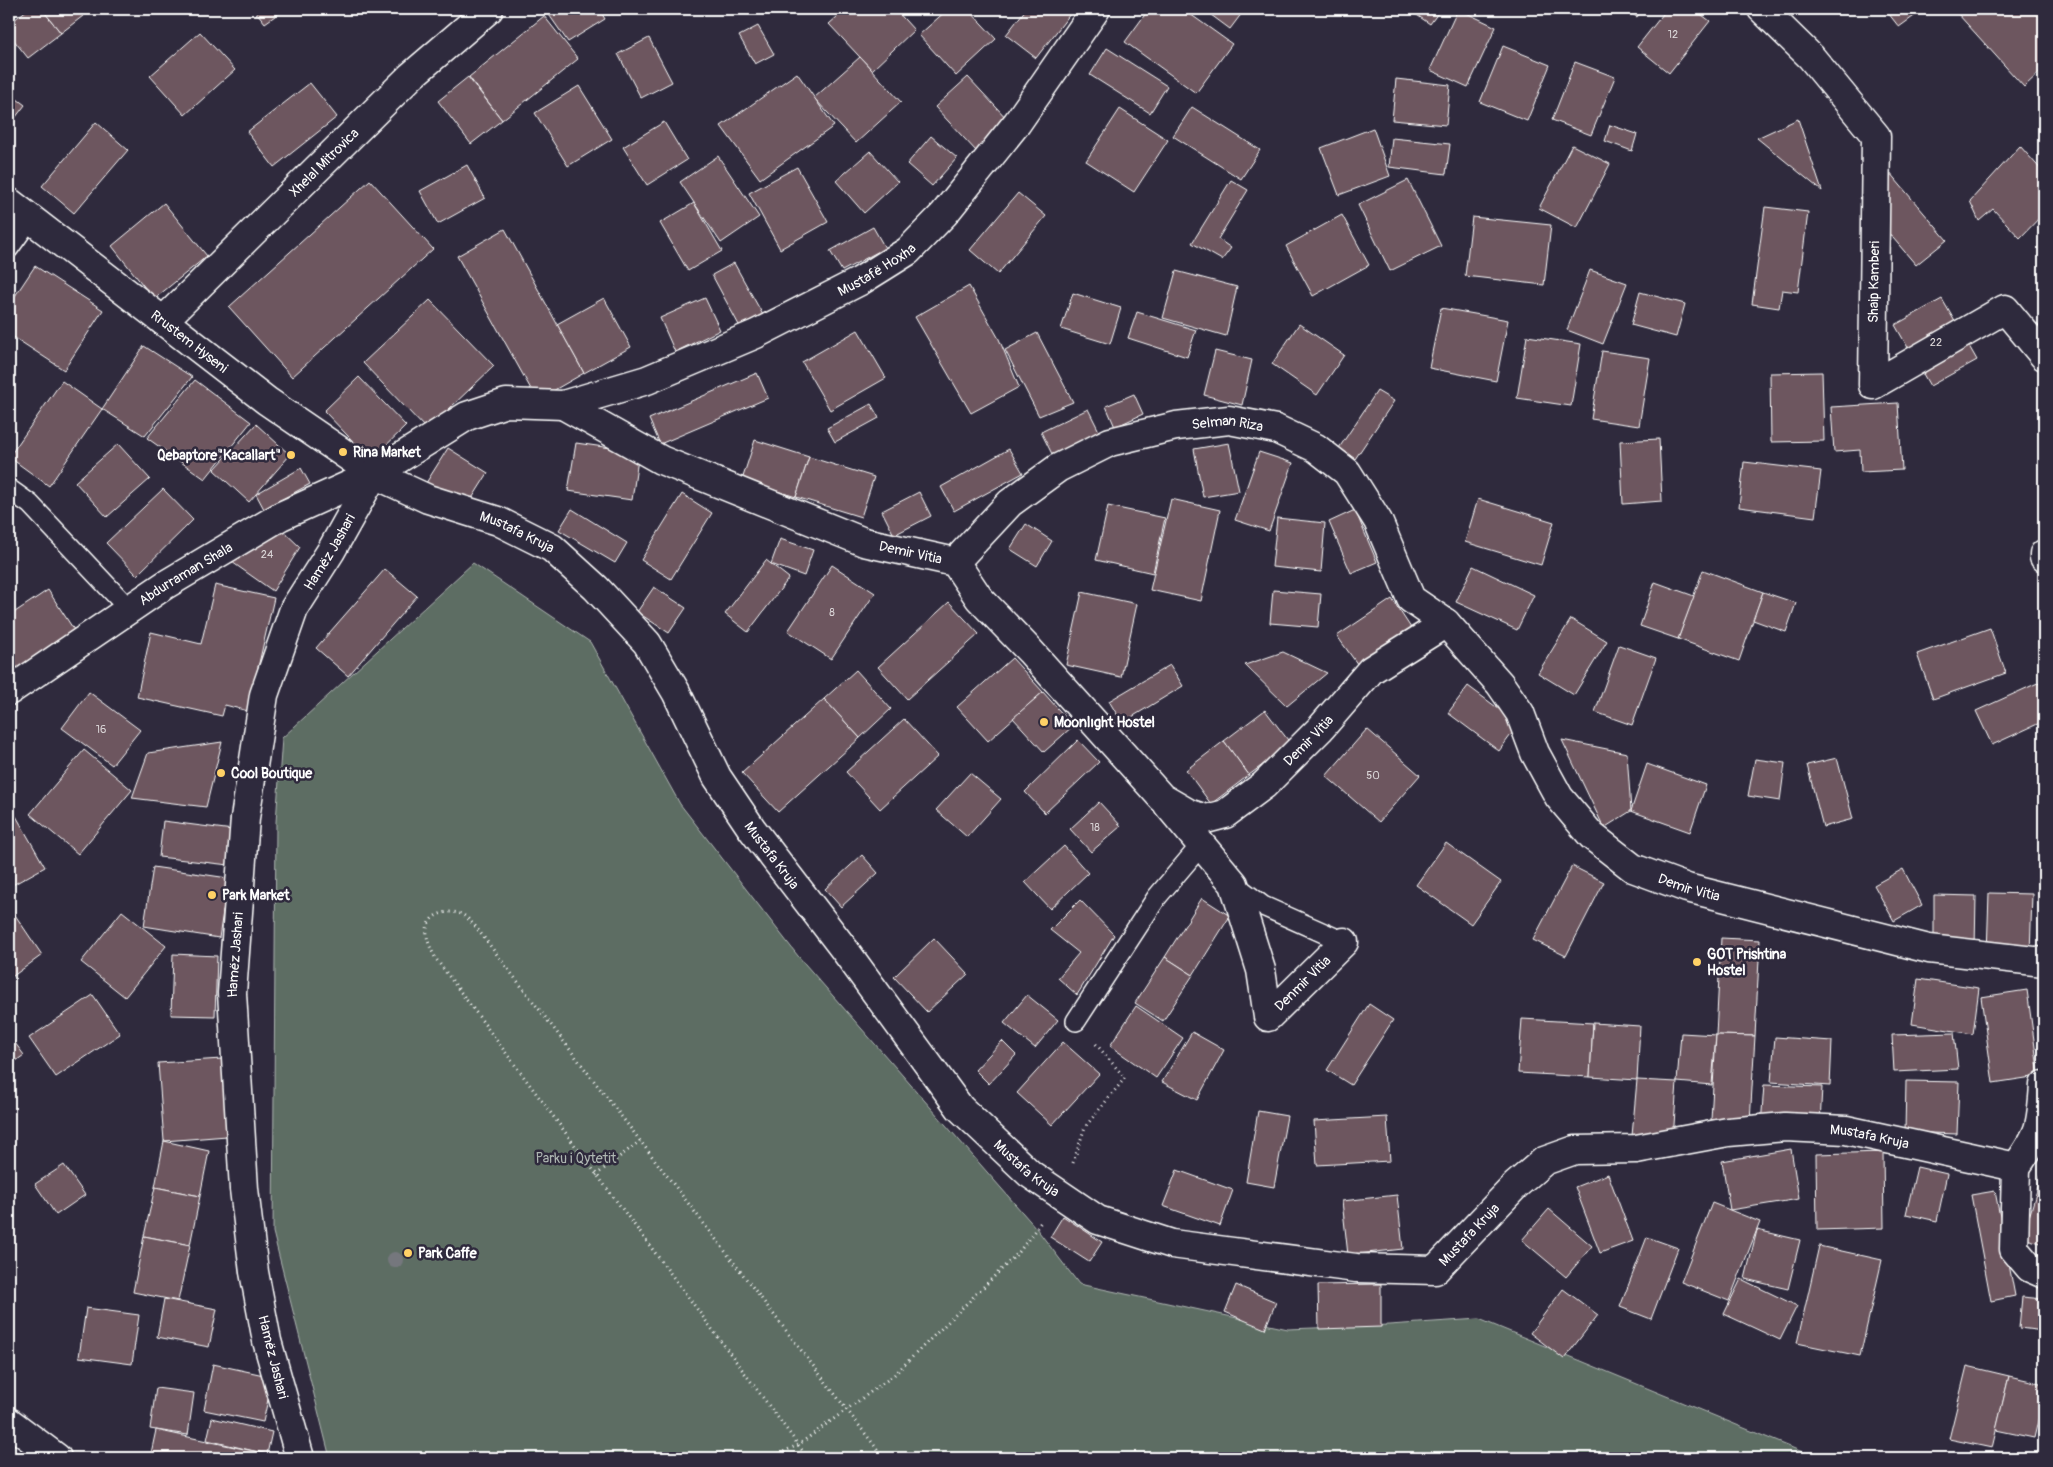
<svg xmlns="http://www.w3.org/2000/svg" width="2053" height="1467" viewBox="0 0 2053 1467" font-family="Pangolin,sans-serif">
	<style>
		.green { fill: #5d6d64; stroke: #aeb6b2 }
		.building { fill: #6d565f; stroke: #fff }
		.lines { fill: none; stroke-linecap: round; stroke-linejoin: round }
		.service-casing { stroke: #fff; stroke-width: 22 }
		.minor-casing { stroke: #fff; stroke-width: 31 }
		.path { stroke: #fff; stroke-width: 3; stroke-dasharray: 1 4; stroke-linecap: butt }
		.service { stroke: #2f2a3d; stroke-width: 19 }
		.minor { stroke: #2f2a3d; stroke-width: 28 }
		.tree { fill: #75777d }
		.poi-dot { fill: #ffd166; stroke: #2f2a3d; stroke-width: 2 }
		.labels { text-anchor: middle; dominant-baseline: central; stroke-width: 5; stroke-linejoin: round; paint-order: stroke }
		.number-label { font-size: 11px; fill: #dad5d7 }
		.street-label { font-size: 14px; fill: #fff; stroke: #2f2a3d }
		.poi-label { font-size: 14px; font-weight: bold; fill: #fff; stroke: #2f2a3d; text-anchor: start }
		.park-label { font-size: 14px; fill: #aeb6b2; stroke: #2f2a3d }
	</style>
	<rect width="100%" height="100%" fill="#2f2a3d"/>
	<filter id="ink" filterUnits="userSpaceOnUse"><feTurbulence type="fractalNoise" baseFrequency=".02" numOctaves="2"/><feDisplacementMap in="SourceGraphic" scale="10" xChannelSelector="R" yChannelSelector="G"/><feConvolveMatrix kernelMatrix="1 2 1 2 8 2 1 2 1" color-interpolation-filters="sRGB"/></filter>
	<g filter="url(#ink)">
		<polygon class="green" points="473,563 590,642 680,804 798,956 1036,1228 1079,1284 1288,1329 1389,1325 1479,1319 1817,1458 330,1458 273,1232 276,822 282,738"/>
		<g class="building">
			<polygon points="28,9 42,9 61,33 28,58 9,34 9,24"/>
			<polygon points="42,9 92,9 61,33"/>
			<polygon points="254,9 285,9 265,23"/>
			<polygon points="545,9 599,9 605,19 568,42"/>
			<polygon points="846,9 895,9 914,30 872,70 829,24"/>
			<polygon points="948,9 968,9 996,39 956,76 919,35"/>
			<polygon points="1026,9 1074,9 1036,58 1006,35"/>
			<polygon points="1149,9 1183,9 1232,44 1196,93 1125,42"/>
			<polygon points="1203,9 1245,9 1230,29"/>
			<polygon points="1408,9 1441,9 1430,24"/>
			<polygon points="1458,9 1496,27 1468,87 1430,70"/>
			<polygon points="1624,9 1642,9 1637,17"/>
			<polygon points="1667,9 1694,9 1710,21 1669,73 1637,47"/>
			<polygon points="1885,9 1924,9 1899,27"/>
			<polygon points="1964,9 2038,9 2044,15 2044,68 2024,87 1958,14"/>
			<polygon points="544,16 578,59 502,120 469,77"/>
			<polygon points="758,26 774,54 755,64 739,36"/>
			<polygon points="200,32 235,70 185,115 150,76"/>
			<polygon points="649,38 672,82 641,98 618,54"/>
			<polygon points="1503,46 1550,65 1527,121 1480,102"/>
			<polygon points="1107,48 1167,86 1150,113 1090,75"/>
			<polygon points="860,57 901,102 856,143 814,98"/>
			<polygon points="1575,62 1615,77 1591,135 1552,120"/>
			<polygon points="797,73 834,126 760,179 721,126"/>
			<polygon points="468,77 502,120 471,144 438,101"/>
			<polygon points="968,77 1009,121 977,152 935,107"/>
			<polygon points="1396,79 1450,85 1446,125 1392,120"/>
			<polygon points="310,83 337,117 274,167 247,132"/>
			<polygon points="579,86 612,139 568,166 535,113"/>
			<polygon points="9,93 25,105 9,126"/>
			<polygon points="1192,107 1260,150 1241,179 1173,136"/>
			<polygon points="1120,109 1168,140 1134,192 1086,161"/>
			<polygon points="1798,119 1822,191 1757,138"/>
			<polygon points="96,122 128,150 74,213 42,186"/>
			<polygon points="664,122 687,160 647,185 623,147"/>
			<polygon points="1610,125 1637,134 1632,151 1605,141"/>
			<polygon points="1373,128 1390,176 1339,195 1321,148"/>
			<polygon points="931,136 957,158 932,186 907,164"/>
			<polygon points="1392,138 1450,144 1446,174 1389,167"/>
			<polygon points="1572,145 1610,164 1577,228 1539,208"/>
			<polygon points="2020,146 2044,173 2044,213 2020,238 1993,209 1979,221 1970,201"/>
			<polygon points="870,151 898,182 864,213 836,181"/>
			<polygon points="718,156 759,217 721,243 680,182"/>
			<polygon points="467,165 485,198 438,224 420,191"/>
			<polygon points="797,167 828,222 780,249 749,193"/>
			<polygon points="1889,172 1947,240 1916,265 1859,198"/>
			<polygon points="370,180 433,249 292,377 229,307"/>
			<polygon points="1231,180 1248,190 1218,239 1231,248 1222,260 1192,243"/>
			<polygon points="1408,180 1441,246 1390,271 1358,205"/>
			<polygon points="1018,193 1046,216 998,274 970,250"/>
			<polygon points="164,203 207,256 154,299 112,246"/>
			<polygon points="694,203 722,251 688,271 660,223"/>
			<polygon points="1765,207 1808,212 1798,292 1782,290 1779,308 1752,304"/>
			<polygon points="1342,215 1369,265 1313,296 1286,246"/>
			<polygon points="1472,217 1551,225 1544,285 1465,276"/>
			<polygon points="873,227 885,248 842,271 830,251"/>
			<polygon points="505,229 584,373 537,400 457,256"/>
			<polygon points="734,263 763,315 740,327 712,275"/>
			<polygon points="35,266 103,310 64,370 9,334 9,305"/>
			<polygon points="1590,270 1627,283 1603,344 1567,330"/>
			<polygon points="1176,271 1237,287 1226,336 1163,318"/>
			<polygon points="969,286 999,339 1019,387 971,413 915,317"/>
			<polygon points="1640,292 1685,304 1676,337 1631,325"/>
			<polygon points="1073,293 1121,308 1110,344 1061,329"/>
			<polygon points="604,298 631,347 584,373 557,324"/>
			<polygon points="705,298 720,330 675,352 660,318"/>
			<polygon points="1942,299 1977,360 1930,386 1895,325"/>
			<polygon points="430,300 494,366 427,430 363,363"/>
			<polygon points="1441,308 1508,320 1496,381 1429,368"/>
			<polygon points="1137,312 1196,330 1187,357 1128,338"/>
			<polygon points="1299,324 1344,355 1317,395 1272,364"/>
			<polygon points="858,330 886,378 830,410 802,362"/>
			<polygon points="1037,333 1073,402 1039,416 1005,350"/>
			<polygon points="1527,336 1581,344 1571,406 1517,398"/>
			<polygon points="144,346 192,377 145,436 102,409"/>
			<polygon points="1215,351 1252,360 1242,405 1204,395"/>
			<polygon points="1602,351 1650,358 1639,426 1591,419"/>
			<polygon points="1822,372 1824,441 1771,442 1770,373"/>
			<polygon points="757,373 768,398 660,444 649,419"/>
			<polygon points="359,377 406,426 371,460 324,411"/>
			<polygon points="195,380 251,422 205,479 147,438"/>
			<polygon points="62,381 102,409 49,486 9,457"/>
			<polygon points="1377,391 1394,401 1355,459 1339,448"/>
			<polygon points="1134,394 1143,414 1115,427 1106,406"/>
			<polygon points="1898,403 1902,470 1861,472 1860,450 1834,452 1831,407"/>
			<polygon points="871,404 879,418 835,442 827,428"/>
			<polygon points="1088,409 1100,433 1053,456 1041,432"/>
			<polygon points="256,424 290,455 249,502 214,470"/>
			<polygon points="1659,439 1662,501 1623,504 1620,441"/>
			<polygon points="755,440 809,457 796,497 742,480"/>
			<polygon points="576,443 639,452 632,500 568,491"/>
			<polygon points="1229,443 1239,491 1203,497 1194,449"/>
			<polygon points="118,444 150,479 107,517 75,482"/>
			<polygon points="448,448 488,473 466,508 426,483"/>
			<polygon points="1009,449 1023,473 954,511 941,487"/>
			<polygon points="1259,452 1293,463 1269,531 1235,520"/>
			<polygon points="809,457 874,477 861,517 796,497"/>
			<polygon points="1744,462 1821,471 1815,517 1739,507"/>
			<polygon points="301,468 310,484 264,509 256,494"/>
			<polygon points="163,489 193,520 137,575 106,543"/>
			<polygon points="919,492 931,516 894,535 882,511"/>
			<polygon points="682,494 712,513 671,579 641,560"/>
			<polygon points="1171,499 1220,510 1201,601 1150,590"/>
			<polygon points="1478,499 1554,522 1541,565 1465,542"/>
			<polygon points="1108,506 1165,518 1153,573 1096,560"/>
			<polygon points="572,509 627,543 615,563 559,530"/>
			<polygon points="1355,510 1377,562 1351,573 1329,522"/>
			<polygon points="1277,518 1325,523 1321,572 1272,567"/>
			<polygon points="1026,524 1052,541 1037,566 1010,549"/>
			<polygon points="279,527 300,547 273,591 229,560"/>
			<polygon points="780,539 813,550 804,576 771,564"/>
			<polygon points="766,560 789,578 748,632 725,614"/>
			<polygon points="832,565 875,593 831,659 788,631"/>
			<polygon points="1473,566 1534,595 1517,630 1456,602"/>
			<polygon points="385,569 417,596 348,676 316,648"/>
			<polygon points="1703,570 1763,592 1739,661 1678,639"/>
			<polygon points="1655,582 1694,596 1678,639 1640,626"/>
			<polygon points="215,585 274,598 248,711 225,705 222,716 137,697 151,632 201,644"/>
			<polygon points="654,587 686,608 669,633 637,612"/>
			<polygon points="48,590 78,636 19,674 9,659 9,616"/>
			<polygon points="1273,590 1321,594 1318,627 1270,623"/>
			<polygon points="1082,592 1137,604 1121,677 1066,665"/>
			<polygon points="1763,592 1796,603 1786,632 1753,620"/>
			<polygon points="1392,599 1411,628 1358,665 1337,636"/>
			<polygon points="949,602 979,634 907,699 878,667"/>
			<polygon points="1571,619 1607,641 1574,695 1538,673"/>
			<polygon points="1990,628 2006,673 1933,699 1917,654"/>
			<polygon points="1619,645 1656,658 1632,725 1595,712"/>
			<polygon points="1283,652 1327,673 1287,706 1245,665"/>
			<polygon points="1012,658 1043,692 988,741 957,707"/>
			<polygon points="1170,665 1183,686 1122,723 1109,701"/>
			<polygon points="856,670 891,709 860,738 824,699"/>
			<polygon points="2042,681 2044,721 1992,745 1976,711"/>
			<polygon points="1468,686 1519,724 1499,751 1448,713"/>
			<polygon points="89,692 140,730 112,765 62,728"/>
			<polygon points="1043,692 1073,726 1044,752 1013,718"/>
			<polygon points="824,699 860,738 778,812 742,773"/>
			<polygon points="1265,710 1291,744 1249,775 1224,741"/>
			<polygon points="904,719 938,756 880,809 846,772"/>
			<polygon points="1367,729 1420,775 1379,822 1326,776"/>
			<polygon points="1078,740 1099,762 1045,813 1025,792"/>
			<polygon points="1562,740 1627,753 1631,811 1604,828"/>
			<polygon points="1224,741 1249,775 1211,804 1186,770"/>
			<polygon points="222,742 206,807 132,798 148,753"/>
			<polygon points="84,750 132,790 78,854 30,814"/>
			<polygon points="1837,758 1853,819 1823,827 1807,765"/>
			<polygon points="1755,759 1785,763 1780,801 1748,796"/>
			<polygon points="1647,764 1706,785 1690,832 1631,811"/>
			<polygon points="970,773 1001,799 967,837 936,810"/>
			<polygon points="1099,802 1121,826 1091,852 1070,829"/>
			<polygon points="16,816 45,867 9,887 9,820"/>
			<polygon points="163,821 233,830 229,865 159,857"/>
			<polygon points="1446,843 1501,882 1471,924 1416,885"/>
			<polygon points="1064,846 1088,873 1050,909 1025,882"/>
			<polygon points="862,855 878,873 841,907 825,889"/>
			<polygon points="1572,866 1604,882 1566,956 1533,940"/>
			<polygon points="153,867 228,878 219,938 144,926"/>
			<polygon points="1903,869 1922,905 1894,921 1874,885"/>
			<polygon points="1989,893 2032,894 2030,954 1987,954"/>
			<polygon points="1934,895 1976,896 1975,948 1934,948"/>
			<polygon points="1202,898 1230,916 1193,975 1165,957"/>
			<polygon points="1080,900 1114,935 1077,995 1058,978 1079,953 1050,930"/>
			<polygon points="9,906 42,955 9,979"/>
			<polygon points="122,911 166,946 125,997 81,962"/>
			<polygon points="934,938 968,974 927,1012 894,977"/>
			<polygon points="1721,938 1760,940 1755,1036 1716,1035"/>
			<polygon points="173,954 217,956 215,1016 171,1015"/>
			<polygon points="1165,957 1193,975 1163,1021 1135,1003"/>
			<polygon points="1918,979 1979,988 1973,1034 1912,1024"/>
			<polygon points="2027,990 2039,1076 1993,1083 1981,997"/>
			<polygon points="93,995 120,1034 56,1077 29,1038"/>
			<polygon points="1027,995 1058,1020 1035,1048 1004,1023"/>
			<polygon points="1369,1004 1393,1020 1351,1085 1327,1070"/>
			<polygon points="1136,1006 1183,1038 1156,1078 1110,1046"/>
			<polygon points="1522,1019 1593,1023 1590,1077 1518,1073"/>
			<polygon points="1593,1023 1640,1026 1637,1080 1590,1077"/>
			<polygon points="1192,1032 1224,1050 1197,1100 1162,1082"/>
			<polygon points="1681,1033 1716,1035 1712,1085 1677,1082"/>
			<polygon points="1954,1033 1958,1069 1894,1072 1892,1035"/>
			<polygon points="9,1035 24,1055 9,1066"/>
			<polygon points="1716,1035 1755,1036 1750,1122 1711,1120"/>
			<polygon points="1775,1037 1832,1041 1830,1086 1771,1082"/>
			<polygon points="1002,1041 1016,1055 989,1084 975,1070"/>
			<polygon points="1063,1042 1099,1074 1052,1125 1017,1093"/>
			<polygon points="222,1059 227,1136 164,1141 158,1063"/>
			<polygon points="1637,1080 1677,1082 1673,1139 1632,1136"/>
			<polygon points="1906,1081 1959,1082 1957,1134 1905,1132"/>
			<polygon points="1764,1085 1822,1087 1820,1123 1761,1125"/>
			<polygon points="1258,1111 1287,1116 1274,1187 1246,1182"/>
			<polygon points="1387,1117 1390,1161 1317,1165 1314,1121"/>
			<polygon points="164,1141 209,1151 200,1196 155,1187"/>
			<polygon points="1791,1149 1799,1199 1730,1210 1722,1161"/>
			<polygon points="1883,1152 1884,1228 1817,1230 1816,1154"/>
			<polygon points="64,1165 85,1195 56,1215 35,1184"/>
			<polygon points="2044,1166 2044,1244 2023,1238"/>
			<polygon points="1917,1167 1947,1174 1937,1221 1906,1214"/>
			<polygon points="1177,1170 1233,1190 1220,1226 1163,1206"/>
			<polygon points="1608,1174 1633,1241 1600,1253 1575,1187"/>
			<polygon points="155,1187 200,1196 190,1245 144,1236"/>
			<polygon points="1995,1191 2015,1296 1991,1301 1971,1195"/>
			<polygon points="1397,1195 1403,1249 1348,1255 1342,1201"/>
			<polygon points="1712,1203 1760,1222 1729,1301 1681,1282"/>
			<polygon points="1549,1209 1592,1246 1566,1277 1522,1240"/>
			<polygon points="1063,1216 1102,1242 1089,1262 1050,1237"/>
			<polygon points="1757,1230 1800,1240 1788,1289 1745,1279"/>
			<polygon points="144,1236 190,1245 178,1301 133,1292"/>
			<polygon points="1647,1237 1678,1248 1651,1319 1620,1307"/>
			<polygon points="1819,1246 1882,1260 1860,1356 1797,1343"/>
			<polygon points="1741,1279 1797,1306 1780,1340 1724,1314"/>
			<polygon points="1381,1284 1381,1327 1319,1329 1318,1285"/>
			<polygon points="1236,1285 1276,1302 1265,1329 1225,1312"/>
			<polygon points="1563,1289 1598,1315 1564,1359 1530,1333"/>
			<polygon points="2022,1297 2044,1299 2044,1331 2019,1328"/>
			<polygon points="164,1299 217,1309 209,1347 157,1337"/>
			<polygon points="86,1308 139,1315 132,1364 79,1357"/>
			<polygon points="213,1364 273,1377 263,1422 204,1410"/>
			<polygon points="1967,1366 2009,1376 1992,1448 1949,1439"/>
			<polygon points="2009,1376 2044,1384 2044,1395 2034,1438 1996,1430"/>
			<polygon points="156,1388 194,1393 188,1435 150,1429"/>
			<polygon points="212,1418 272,1432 267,1454 207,1440"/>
			<polygon points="156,1430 267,1454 286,1458 150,1458"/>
		</g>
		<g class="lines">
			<defs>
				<g id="service">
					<polyline points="9,248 29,220"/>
					<polyline points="9,489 30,504 129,609"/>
					<polyline points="1234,884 1263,906 1344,942"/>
					<polyline points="1076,1021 1157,897 1201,845"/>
				</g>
				<g id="minor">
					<polyline points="1762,9 1811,57 1876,136 1873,385 2005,309 2044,356"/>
					<path id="s1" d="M9,202L267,401L374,474L428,499L498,521L552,548L596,588L647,643L676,692L717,777L752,829L844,949L960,1108L1030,1174L1098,1220L1172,1244L1356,1268L1435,1270L1516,1185L1544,1161L1575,1150L1636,1149L1728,1132L1785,1127L1846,1130L2016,1167"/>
					<path id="s2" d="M163,321L411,76L489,9"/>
					<path id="s3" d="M563,405L661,460L864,542L955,562L979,598L1030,651L1162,798L1188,813L1206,819L1225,814L1264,785L1320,729L1371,670L1446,623"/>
					<polyline points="2044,554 2044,557"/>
					<path id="s4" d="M955,562L1010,503L1058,468L1110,442L1176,426L1229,420L1276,429L1316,448L1347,472L1378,521L1411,599L1446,623L1500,684L1520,713L1535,753L1559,797L1592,836L1633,868L1687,888L1929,949L2044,962"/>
					<path id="s5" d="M9,691L165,585L281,516L374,474L467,416L506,403L563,405L647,380L756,334L860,281L908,251L944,214L1017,123L1096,9"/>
					<path id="s6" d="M1168,805L1234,884L1261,970L1268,1017L1344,942"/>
					<polyline points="2016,1167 2014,1249 2030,1268 2044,1274"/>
					<path d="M2016,1167C2041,1132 2041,1127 2044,1085"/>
					<polyline points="9,1422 57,1458"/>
					<path id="s7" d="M300,1458L267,1341L254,1272L244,1189L232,993L245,818L264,695L294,609L331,551L374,474"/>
				</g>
			</defs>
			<use href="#service" class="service-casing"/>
			<use href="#minor" class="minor-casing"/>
			<g class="path">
				<polyline points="1073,1163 1085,1127 1125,1078 1095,1043"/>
				<polyline points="596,1175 640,1141"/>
				<polyline points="770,1458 798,1445 894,1375 1019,1252 1041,1222"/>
				<path d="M808,1458L436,959C431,949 424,937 428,925C432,912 453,909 463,915C467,917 471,922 475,926L884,1458"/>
			</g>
			<use href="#service" class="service"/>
			<use href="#minor" class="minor"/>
		</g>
		<circle class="tree" cx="395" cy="1260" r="8"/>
	</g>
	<g class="poi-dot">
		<circle cx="343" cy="452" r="5"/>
		<circle cx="291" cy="455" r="5"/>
		<circle cx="1044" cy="722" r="5"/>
		<circle cx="221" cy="773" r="5"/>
		<circle cx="212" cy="895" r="5"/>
		<circle cx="1697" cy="962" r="5"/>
		<circle cx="408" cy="1253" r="5"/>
	</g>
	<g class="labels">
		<g class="number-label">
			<text x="1673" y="34">12</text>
			<text x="1936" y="342">22</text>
			<text x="267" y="554">24</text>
			<text x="832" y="612">8</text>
			<text x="101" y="729">16</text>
			<text x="1373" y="775">50</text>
			<text x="1095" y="827">18</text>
		</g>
		<g class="street-label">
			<text stroke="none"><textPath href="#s2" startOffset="226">Xhelal Mitrovica</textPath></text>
			<text stroke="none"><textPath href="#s5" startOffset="976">Mustafë Hoxha</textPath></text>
			<text transform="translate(1874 282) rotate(-89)">Shaip Kamberi</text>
			<text stroke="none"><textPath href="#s1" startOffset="228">Rrustem Hyseni</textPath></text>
			<text stroke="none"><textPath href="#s4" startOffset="318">Selman Riza</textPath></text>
			<text stroke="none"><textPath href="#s1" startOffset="610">Mustafa Kruja</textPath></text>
			<text stroke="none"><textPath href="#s7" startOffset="930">Hamëz Jashari</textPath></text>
			<text stroke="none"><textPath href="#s3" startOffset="379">Demir Vitia</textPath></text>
			<text stroke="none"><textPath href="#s5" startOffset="212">Abdurraman Shala</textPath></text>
			<text stroke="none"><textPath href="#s3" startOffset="919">Demir Vitia</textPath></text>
			<text stroke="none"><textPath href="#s1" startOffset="1030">Mustafa Kruja</textPath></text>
			<text stroke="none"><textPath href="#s4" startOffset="1008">Demir Vitia</textPath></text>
			<text stroke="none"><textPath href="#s7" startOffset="510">Hamëz Jashari</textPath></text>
			<text stroke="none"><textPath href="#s6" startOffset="289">Denmir Vitia</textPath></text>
			<text stroke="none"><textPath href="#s1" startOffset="2350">Mustafa Kruja</textPath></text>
			<text stroke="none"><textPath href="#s1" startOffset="1435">Mustafa Kruja</textPath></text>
			<text stroke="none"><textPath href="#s1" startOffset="1915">Mustafa Kruja</textPath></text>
			<text transform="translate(273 1357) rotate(76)">Hamëz Jashari</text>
		</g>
		<g class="poi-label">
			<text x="353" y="452">Rina Market</text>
			<text x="281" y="455" text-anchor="end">Qebaptore"Kacallart"</text>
			<text x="1054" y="722">Moonlıght Hostel</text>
			<text x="231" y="773">Cool Boutique</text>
			<text x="222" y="895">Park Market</text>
			<text x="1707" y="954">GOT Prishtina<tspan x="1707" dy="16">Hostel</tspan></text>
			<text x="418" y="1253">Park Caffe</text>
		</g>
		<g class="park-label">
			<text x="576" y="1158">Parku i Qytetit</text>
		</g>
	</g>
	<rect width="2053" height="1467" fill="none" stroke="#2f2a3d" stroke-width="30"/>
	<rect x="15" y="15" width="2023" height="1437" fill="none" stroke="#fff" stroke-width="2" filter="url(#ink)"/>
</svg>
